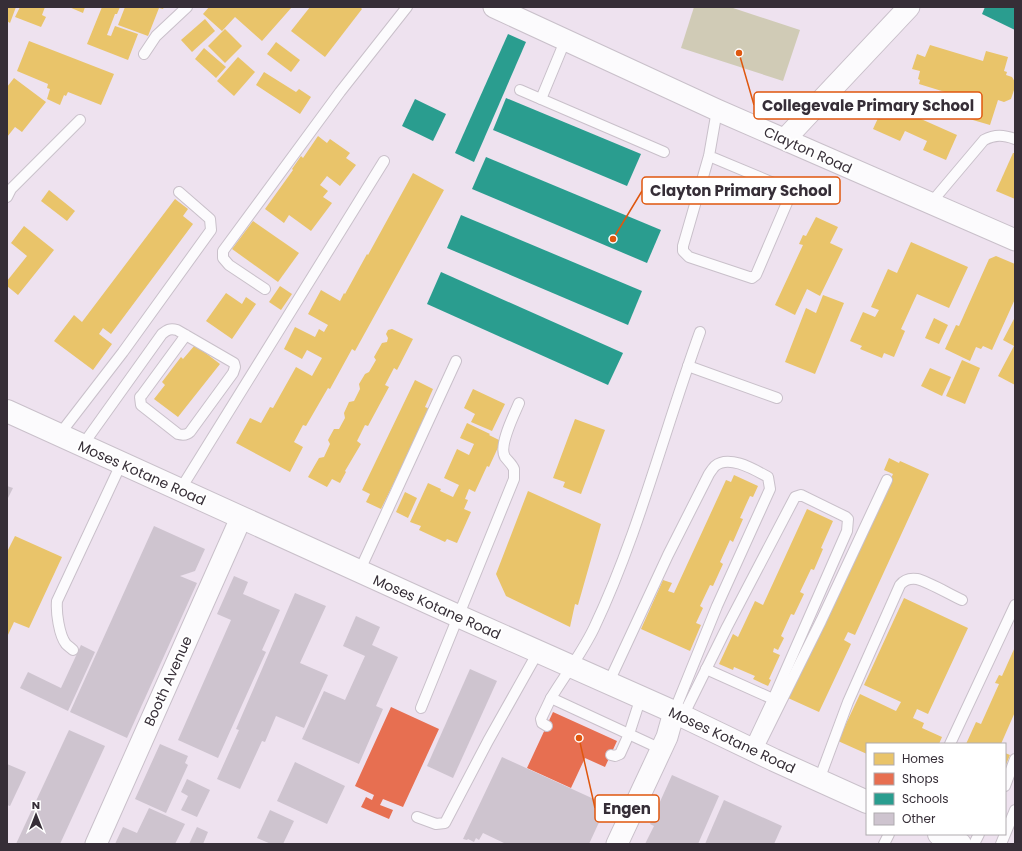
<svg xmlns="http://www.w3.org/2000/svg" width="1022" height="851" viewBox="0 0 1022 851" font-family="Poppins,sans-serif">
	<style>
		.green { fill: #d0cbb6 }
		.homes { fill: #e9c46a }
		.shops { fill: #e76f51 }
		.schools { fill: #2a9d8f }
		.building { fill: #cec4cf }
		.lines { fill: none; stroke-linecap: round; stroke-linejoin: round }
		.lane-casing { stroke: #c9c0ca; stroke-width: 12 }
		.street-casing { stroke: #c9c0ca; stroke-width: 23 }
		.secondary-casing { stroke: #c9c0ca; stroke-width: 24 }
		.lane { stroke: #fcfbfd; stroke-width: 10 }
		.street { stroke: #fcfbfd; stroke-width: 21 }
		.secondary { stroke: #fcfbfd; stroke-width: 22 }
		.labels { text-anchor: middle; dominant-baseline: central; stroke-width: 4; stroke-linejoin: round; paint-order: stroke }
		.street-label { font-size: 14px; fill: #362e37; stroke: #fff }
		.leader { fill: none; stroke: #df570e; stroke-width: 1.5 }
		.callout-dot { fill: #df570e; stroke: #fff; stroke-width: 1.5 }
		.callout { fill: #fff; stroke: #df570e; stroke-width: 1.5 }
		.callout-label { font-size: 15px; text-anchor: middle; font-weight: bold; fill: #362e37 }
	</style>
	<rect width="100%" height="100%" fill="#eee2ef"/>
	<polygon class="green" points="694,7 730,7 800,30 783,81 681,48"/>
	<g class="homes">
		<polygon points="7,7 16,7 10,23 7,21"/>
		<polygon points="20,7 45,7 42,15 46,17 41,27 15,17"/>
		<polygon points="69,7 85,7 83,13"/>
		<polygon points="102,7 120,7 117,14 115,14 107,35 111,36 115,26 138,34 128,60 87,44"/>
		<polygon points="125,7 164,7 163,9 159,8 148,36 118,25"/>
		<polygon points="209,7 292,7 262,41 235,17 222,31 203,14"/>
		<polygon points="310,7 360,7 362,9 325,57 291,31"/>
		<polygon points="205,19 215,31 192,52 181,40"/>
		<polygon points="225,29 242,46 225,63 208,46"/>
		<polygon points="29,41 114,74 101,105 68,92 66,96 64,95 60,105 47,99 50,89 47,88 48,84 17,71"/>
		<polygon points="276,42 300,60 291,72 267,54"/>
		<polygon points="930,45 983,61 986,51 1008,57 1004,71 1007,72 1006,75 1012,77 1015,82 1015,87 1011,99 1004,102 998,100 990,125 966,118 971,100 919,84 920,80 918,79 920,71 912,69 917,54 925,57"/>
		<polygon points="204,48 226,67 216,78 195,59"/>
		<polygon points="238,57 255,72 234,96 217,81"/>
		<polygon points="264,72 296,92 299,89 311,97 300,114 256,85"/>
		<polygon points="14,78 46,102 22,132 15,127 7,137 7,87"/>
		<polygon points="885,103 957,135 946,160 923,150 927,141 905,131 900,141 873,129"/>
		<polygon points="318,136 327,143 330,139 350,153 346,158 356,165 340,186 327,176 320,185 328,191 323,197 332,203 311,231 289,215 284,223 265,209 293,170 292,169 301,156 303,158"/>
		<polygon points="1013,153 1015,153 1015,199 996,191"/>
		<polygon points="413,173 444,190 355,351 352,349 330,389 328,388 306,426 303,425 294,442 303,447 290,472 236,443 250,418 261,423 270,407 273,408 296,367 312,376 322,358 307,350 302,359 284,349 295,327 315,337 319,329 324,332 328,325 308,314 321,290 340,301 344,293 345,294 367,254 368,255"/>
		<polygon points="49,190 75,211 67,221 41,201"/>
		<polygon points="175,199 188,209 183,216 193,224 111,334 103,328 99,334 112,344 93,370 54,341 74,315 82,322"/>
		<polygon points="816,217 838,227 830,243 843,249 820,296 807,289 795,315 775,305 803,245 799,244 803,235 806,236"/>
		<polygon points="253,221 299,253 278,282 232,249"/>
		<polygon points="24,226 54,250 18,295 7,286 7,281 27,256 11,243"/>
		<polygon points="911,242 968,267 949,308 917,294 901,329 905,331 894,357 884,353 882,358 860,349 862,346 850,341 863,312 875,317 879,310 871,307 888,269 897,273"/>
		<polygon points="996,256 1015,264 1015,299 992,350 983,346 981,349 976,347 970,361 945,349 956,325 959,326 989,259"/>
		<polygon points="280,286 292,294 281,310 269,302"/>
		<polygon points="226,293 242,304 246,297 256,304 232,339 206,321"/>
		<polygon points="823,295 844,303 815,374 785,362 806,308 816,313"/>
		<polygon points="1015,317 1015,385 998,376 1014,346 1003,340"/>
		<polygon points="934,318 948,325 939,344 925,338"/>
		<polygon points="392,329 413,339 397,370 394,368 385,385 389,387 368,426 365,425 357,441 361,444 345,471 346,472 340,483 332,479 327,487 308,477 319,458 324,457 330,444 328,440 334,429 339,429 345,418 344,413 349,402 354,401 360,389 359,384 365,374 369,372 376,360 374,357 382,343 387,342 388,338 386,334 388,330"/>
		<polygon points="195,345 220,364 178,417 154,399 165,385 162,382 181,357 183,359"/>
		<polygon points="962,360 980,368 965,404 946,396"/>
		<polygon points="930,368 951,377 942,396 921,386"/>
		<polygon points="415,380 433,389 425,407 430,409 381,509 366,502 370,494 362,490"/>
		<polygon points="473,389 505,404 492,431 471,422 475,414 464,408"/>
		<polygon points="575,419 605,430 581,494 563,487 565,482 553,478"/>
		<polygon points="467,423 490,434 489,435 501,441 489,467 487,466 475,492 469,489 465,499 468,500 464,509 471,512 457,543 447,539 445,542 419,530 421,526 410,522 428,483 441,489 440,491 453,497 459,485 444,478 457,449 469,455 474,444 460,438"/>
		<polygon points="889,458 899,463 900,461 929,474 855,635 848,632 844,640 851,644 819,712 788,698 893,474 884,470"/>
		<polygon points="734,475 758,486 753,497 750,496 740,518 743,519 733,542 730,540 720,562 723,564 713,586 710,585 700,606 703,608 696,623 701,625 690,651 641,629 663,580 672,583 668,591 674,593 726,480 731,482"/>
		<polygon points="528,491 601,524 578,605 575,604 570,627 506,596 496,574"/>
		<polygon points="405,492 417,498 408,518 396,512"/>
		<polygon points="807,509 833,521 821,548 823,549 814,570 811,569 800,592 804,594 794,615 791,614 781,636 784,638 778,650 774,648 773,652 780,655 769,679 771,680 768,686 753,679 755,676 734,667 733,670 719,664 733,634 738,637 755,601 763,605"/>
		<polygon points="15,536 62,557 29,628 14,622 7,637 7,552"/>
		<polygon points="904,598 968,628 928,714 917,709 913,718 924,723 922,728 942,737 939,744 867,744 867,754 838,741 860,694 896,711 901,702 864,685"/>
		<polygon points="1015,647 1015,712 1001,744 966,744 976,722 981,724 999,684 995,683 999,675 1002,676"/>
		<polygon points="1005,753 1010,755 1005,767"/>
	</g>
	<g class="shops">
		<polygon points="391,707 439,729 403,807 383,799 380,805 393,810 389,819 361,807 366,797 372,800 374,795 355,786"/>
		<polygon points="553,712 617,741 605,767 585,758 571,788 527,768"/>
	</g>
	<g class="schools">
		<polygon points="985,7 1015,7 1015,30 982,14"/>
		<polygon points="508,34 526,42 474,162 455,153"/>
		<polygon points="506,98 641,154 627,186 493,130"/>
		<polygon points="415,99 446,114 433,141 402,126"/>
		<polygon points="486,157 661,230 647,263 472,189"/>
		<polygon points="461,215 642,291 628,325 447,248"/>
		<polygon points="441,272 623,353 608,385 427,304"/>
	</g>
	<g class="building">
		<polygon points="7,486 13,488 7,500"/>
		<polygon points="154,526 205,549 195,571 180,576 197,583 127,738 70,712"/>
		<polygon points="234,576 248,582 243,594 280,610 262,650 266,652 218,758 178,740 231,620 217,614"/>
		<polygon points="295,593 326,606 300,663 328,675 304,728 276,716 265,742 262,741 240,789 217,779 239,730 236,729"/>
		<polygon points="356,616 380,627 372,645 398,657 376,706 383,709 359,764 302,739 324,691 345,700 365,656 343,646"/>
		<polygon points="81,645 95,652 68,711 20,688 28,672 61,688"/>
		<polygon points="470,669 497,681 453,778 427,766"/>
		<polygon points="69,730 105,746 60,844 16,844"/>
		<polygon points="160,744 188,756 185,763 188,765 166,813 135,799"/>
		<polygon points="502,757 607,805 589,844 506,844 483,833 479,840 476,838 474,842 468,839 467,840 463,839"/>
		<polygon points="295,762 345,786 327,824 277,801"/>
		<polygon points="7,764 26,772 10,806 7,805"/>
		<polygon points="672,775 719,796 698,844 645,844 654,826 650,824"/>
		<polygon points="187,779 210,790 197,817 181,810 188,796 181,792"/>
		<polygon points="724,800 782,826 774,844 705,844"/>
		<polygon points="149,808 185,824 175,844 115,844 123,827 137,833"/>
		<polygon points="270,810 294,821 283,844 271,844 257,838"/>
		<polygon points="197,827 208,832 203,844 189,844"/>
	</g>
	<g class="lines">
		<defs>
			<g id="lane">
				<polyline points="144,54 156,36 187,7"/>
				<polyline points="520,90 664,152"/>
				<polyline points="541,99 565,41"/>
				<polyline points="709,156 783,187 789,192 789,198 756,275 752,278 689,257 683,251 683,246 709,156 717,110"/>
				<polyline points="7,197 11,189 80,120"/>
				<path d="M930,204L984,140C995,134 1004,135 1015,139"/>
				<polyline points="265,289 229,265 223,258 223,251 340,92 407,7"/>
				<polyline points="688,366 777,398"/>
				<polyline points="59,435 123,352 211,230 210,219 179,192"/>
				<path d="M82,446L162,334C167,330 170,328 177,330L234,363L235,367L233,373L190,432C187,435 182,435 178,434L141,405L140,397L142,395L186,335"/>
				<polyline points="180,490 384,161"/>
				<polyline points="359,572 456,361"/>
				<path d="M73,650C71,648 68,646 66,644C59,635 56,612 57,601L121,464"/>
				<polyline points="706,669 773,699"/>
				<path d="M608,684L668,555L709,474C711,471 713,468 715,466C729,454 755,470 768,477L770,489L717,606L674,712"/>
				<path d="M421,708L514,479V469C512,464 508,461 505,457C498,446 514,415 519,403"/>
				<polyline points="683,716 727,627 795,497 801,495 846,517 848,519 847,531 775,695 750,748"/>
				<polyline points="547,726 542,723 541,719 551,698"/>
				<polyline points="950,744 1015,605"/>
				<path d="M661,749L551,698C565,675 582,653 594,628C639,533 664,431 700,332"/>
				<polyline points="756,752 821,621 887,480"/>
				<polyline points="611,755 615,756 620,754 629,734 641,697"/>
				<path d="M819,780L848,702L900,585C904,580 910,578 917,579C927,581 951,595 962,600"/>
				<polyline points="1005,786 1015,759"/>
				<polyline points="417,817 436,824 445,823 488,741 538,652"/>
				<polyline points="884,844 889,834"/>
				<polyline points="974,844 979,834"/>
				<polyline points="1001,844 1015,810"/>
			</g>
			<g id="street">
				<polyline points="494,7 717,110 1015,240"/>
				<polyline points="785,139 909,7"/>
				<polyline points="96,844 241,518"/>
				<polyline points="617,844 667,737 674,712"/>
			</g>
			<g id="secondary">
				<polyline points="7,411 458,616 674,712 774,760 867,802"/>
				<polyline points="939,834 960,844"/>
			</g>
		</defs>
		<use href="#lane" class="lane-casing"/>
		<use href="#street" class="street-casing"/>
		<use href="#secondary" class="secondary-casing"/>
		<use href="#lane" class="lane"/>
		<use href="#street" class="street"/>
		<use href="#secondary" class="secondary"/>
	</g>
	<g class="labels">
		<g class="street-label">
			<text transform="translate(808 150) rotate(24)">Clayton Road</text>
			<text transform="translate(142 473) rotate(24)">Moses Kotane Road</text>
			<text transform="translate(437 607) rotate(24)">Moses Kotane Road</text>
			<text transform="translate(168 681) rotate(-66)">Booth Avenue</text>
			<text transform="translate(732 740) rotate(25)">Moses Kotane Road</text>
		</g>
	</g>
	<path class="leader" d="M739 53L754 105M613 239L642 191M579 738L595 808"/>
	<g class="callout-dot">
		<circle cx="739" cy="53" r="4"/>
		<circle cx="613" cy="239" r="4"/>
		<circle cx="579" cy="738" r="4"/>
	</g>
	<g class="callout">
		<rect x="754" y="92" width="228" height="27" rx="4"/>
		<rect x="642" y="177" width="198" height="27" rx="4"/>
		<rect x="595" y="795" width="64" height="27" rx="4"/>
	</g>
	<g class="callout-label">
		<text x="868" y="111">Collegevale Primary School</text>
		<text x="741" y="196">Clayton Primary School</text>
		<text x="627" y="814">Engen</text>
	</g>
	<rect width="1022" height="851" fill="none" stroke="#362e37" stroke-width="16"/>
	<rect x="866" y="743" width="140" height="92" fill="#ffffff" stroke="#afabaf"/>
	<rect x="874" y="753" width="20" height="12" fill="#e9c46a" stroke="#afabaf"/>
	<text x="902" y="763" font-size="12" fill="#362e37">Homes</text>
	<rect x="874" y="773" width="20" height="12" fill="#e76f51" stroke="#afabaf"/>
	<text x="902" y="783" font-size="12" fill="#362e37">Shops</text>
	<rect x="874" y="793" width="20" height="12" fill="#2a9d8f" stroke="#afabaf"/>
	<text x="902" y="803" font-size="12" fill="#362e37">Schools</text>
	<rect x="874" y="813" width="20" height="12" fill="#cec4cf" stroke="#afabaf"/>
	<text x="902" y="823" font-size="12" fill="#362e37">Other</text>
	<g transform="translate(36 815)" stroke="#ffffff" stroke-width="3" paint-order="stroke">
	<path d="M0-3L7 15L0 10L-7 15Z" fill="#362e37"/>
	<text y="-6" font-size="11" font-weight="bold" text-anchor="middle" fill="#362e37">N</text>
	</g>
</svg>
